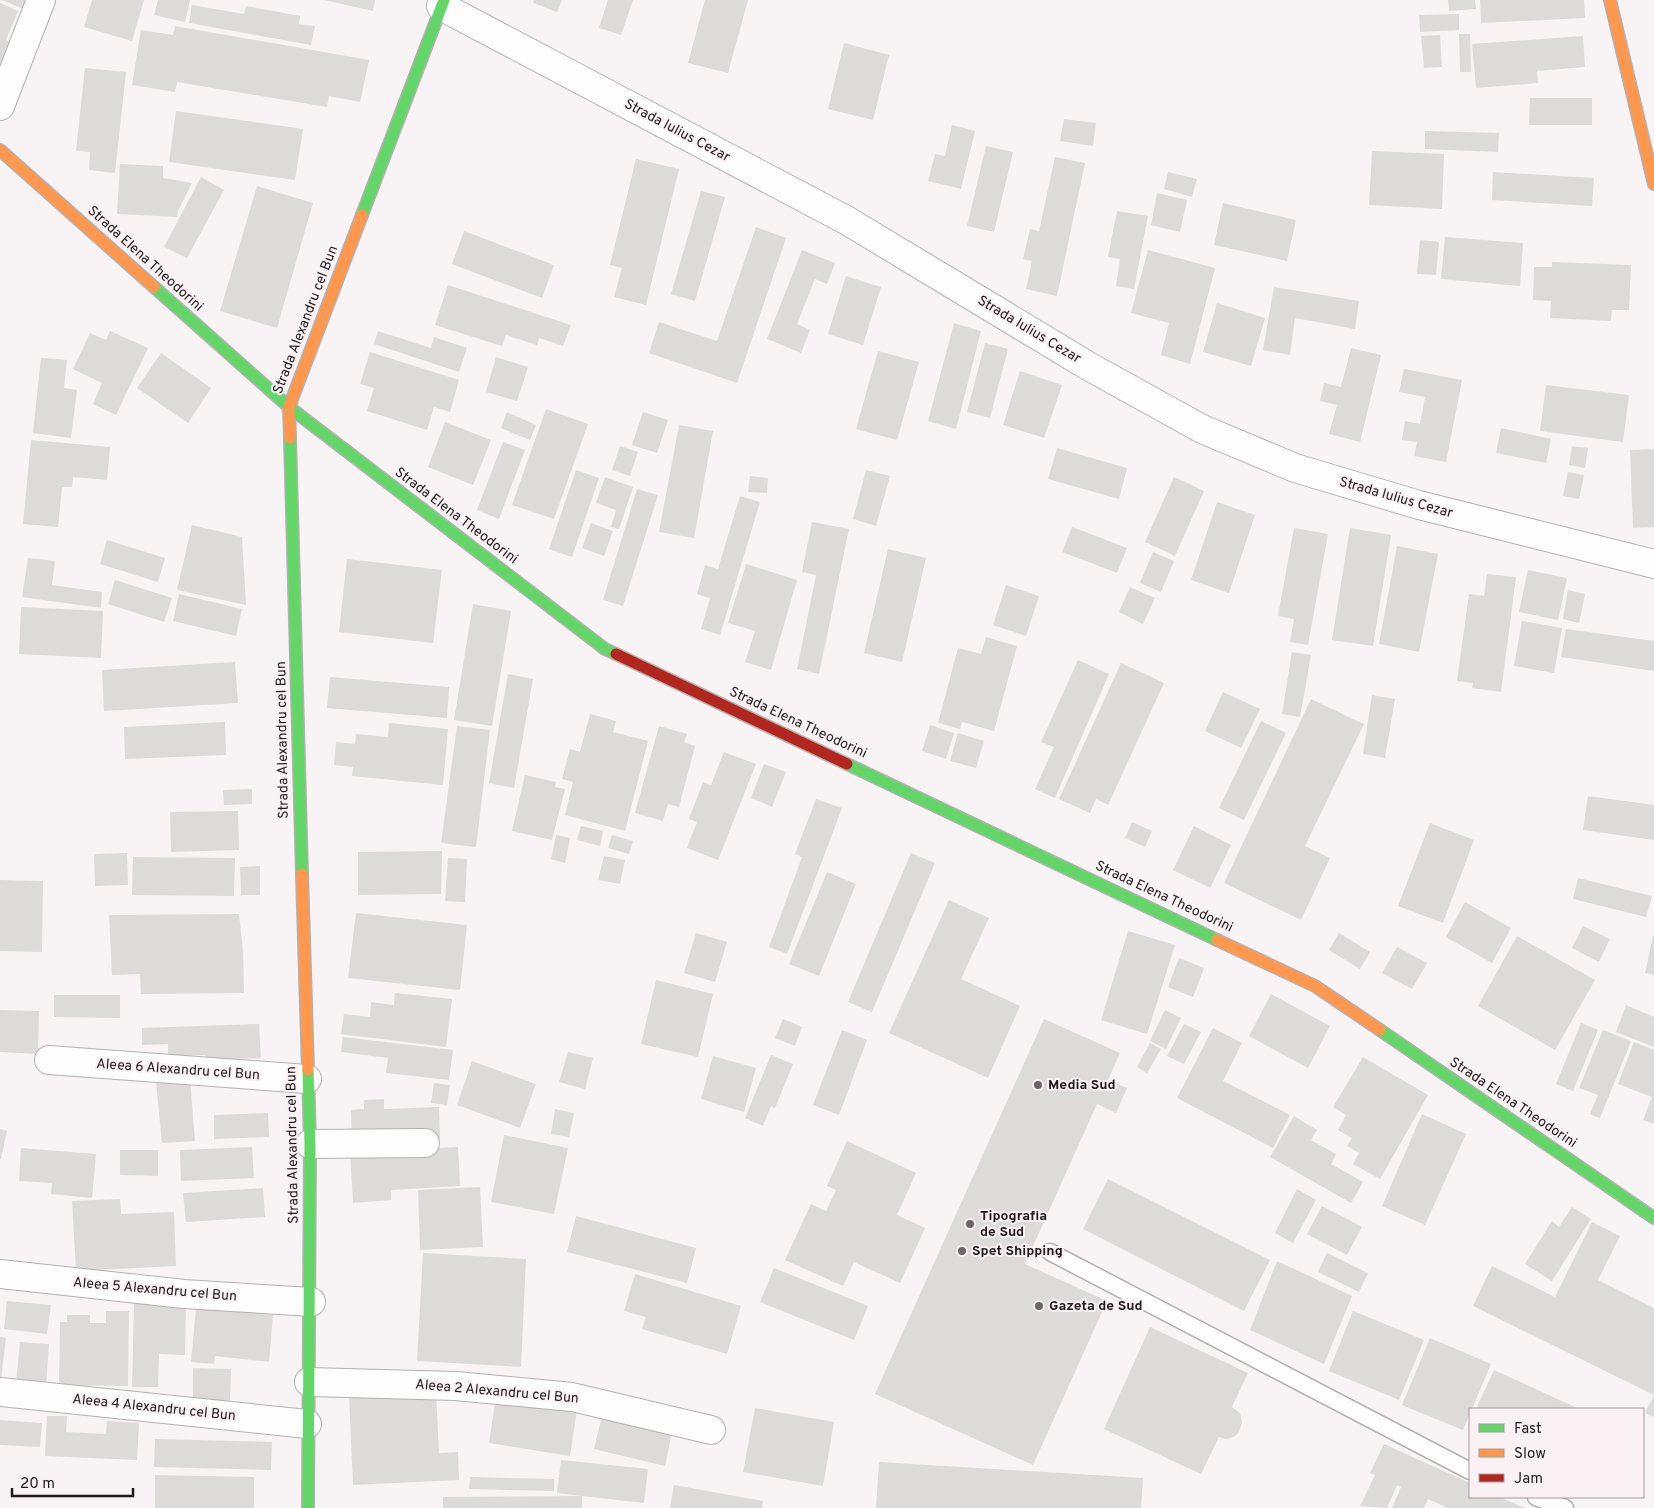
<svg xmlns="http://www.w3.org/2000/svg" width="1654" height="1508" viewBox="0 0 1654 1508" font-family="Overpass,sans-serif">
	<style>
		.building { fill: #dcdbda }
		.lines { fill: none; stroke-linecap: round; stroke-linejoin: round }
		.lane-casing { stroke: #b3b0b1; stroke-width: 19 }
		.street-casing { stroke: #b3b0b1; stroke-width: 30 }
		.fast-casing { stroke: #b3b0b1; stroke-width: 14 }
		.slow-casing { stroke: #b3b0b1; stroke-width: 14 }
		.jam-casing { stroke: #b3b0b1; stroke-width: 14 }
		.lane { stroke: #fefdfe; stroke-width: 16 }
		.street { stroke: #fefdfe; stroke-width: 28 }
		.fast { stroke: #63d668; stroke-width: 11 }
		.slow { stroke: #ff974d; stroke-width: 11 }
		.jam { stroke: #b3261e; stroke-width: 11 }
		.poi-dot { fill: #6a6668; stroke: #faf1f5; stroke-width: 2 }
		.labels { text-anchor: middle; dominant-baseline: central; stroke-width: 4; stroke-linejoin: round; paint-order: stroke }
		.street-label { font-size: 14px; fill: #1e1a1c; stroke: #faf1f5 }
		.poi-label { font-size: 14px; font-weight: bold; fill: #1e1a1c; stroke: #faf1f5; text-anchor: start }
	</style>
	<rect width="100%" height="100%" fill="#f8f3f5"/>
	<g class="building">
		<polygon points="2,0 30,0 26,10"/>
		<polygon points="92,0 144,0 132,41 84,27"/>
		<polygon points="158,0 190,0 185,22 154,15"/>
		<polygon points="324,0 375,0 373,11"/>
		<polygon points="534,0 562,0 557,12 533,3"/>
		<polygon points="608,0 633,0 621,35 599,28"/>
		<polygon points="705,0 748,0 728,73 688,63"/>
		<polygon points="1448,0 1475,0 1476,9 1449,11"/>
		<polygon points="1480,0 1584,0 1585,18 1481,23"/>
		<polygon points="0,3 18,11 6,40 17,45 7,67 0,65"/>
		<polygon points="192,5 244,14 246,6 300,16 299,24 315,26 311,45 189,23"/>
		<polygon points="1459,14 1459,30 1420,32 1419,15"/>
		<polygon points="175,26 369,60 360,102 329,96 327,107 177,82 175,92 132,85 141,30 173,35"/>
		<polygon points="1459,34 1470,34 1471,72 1460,72"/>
		<polygon points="1440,35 1442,67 1424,68 1421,36"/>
		<polygon points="1583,36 1585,67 1537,71 1538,83 1476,88 1472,44"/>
		<polygon points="844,43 889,55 873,120 828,109"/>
		<polygon points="85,68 126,72 115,173 89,170 90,152 76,151"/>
		<polygon points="1530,98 1592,98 1592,125 1529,125"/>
		<polygon points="176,111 303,129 295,180 169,162"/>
		<polygon points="1064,119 1096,123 1093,146 1060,141"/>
		<polygon points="952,125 975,131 961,189 928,181 935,154 945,156"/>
		<polygon points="1425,131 1499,133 1498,152 1425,149"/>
		<polygon points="986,146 1013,152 994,232 967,226"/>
		<polygon points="1372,151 1444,154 1442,209 1369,205"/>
		<polygon points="1055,157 1085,163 1057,296 1026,289 1032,261 1023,259 1030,229 1039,231"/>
		<polygon points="636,159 679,169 646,305 614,297 622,268 610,265"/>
		<polygon points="120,164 163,166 163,178 192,183 178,211 177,217 117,214"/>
		<polygon points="1168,172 1197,179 1192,197 1164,189"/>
		<polygon points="1493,172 1594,178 1592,206 1492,200"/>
		<polygon points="201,177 224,190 187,258 164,247"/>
		<polygon points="257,186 313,203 277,328 220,311"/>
		<polygon points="701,191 725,197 695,301 671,294"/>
		<polygon points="1157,193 1187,200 1180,232 1151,225"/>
		<polygon points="1223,203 1296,220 1287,261 1214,245"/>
		<polygon points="1117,211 1148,216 1134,289 1116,286 1120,259 1108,257"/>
		<polygon points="756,227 786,238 737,383 649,353 659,322 717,341"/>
		<polygon points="464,231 554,265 542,298 452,264"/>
		<polygon points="1445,237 1523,243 1520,286 1441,279"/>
		<polygon points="1420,240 1439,242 1436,275 1417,274"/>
		<polygon points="802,250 835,263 827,284 815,279 797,324 810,330 801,353 767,339"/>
		<polygon points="1148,250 1215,268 1190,364 1161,355 1169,323 1131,313"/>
		<polygon points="1552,262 1631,265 1629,310 1612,310 1611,321 1550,318 1551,301 1533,300 1534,267 1552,267"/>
		<polygon points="846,276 881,287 863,345 828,334"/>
		<polygon points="448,285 571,325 563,346 539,338 537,345 506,335 502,346 435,325"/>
		<polygon points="1274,287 1359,301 1355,329 1295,318 1290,355 1263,350"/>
		<polygon points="1217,303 1265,318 1251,366 1203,352"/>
		<polygon points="954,323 981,331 956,429 928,421"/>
		<polygon points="110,331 148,348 116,415 93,404 102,383 73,369 90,333 106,340"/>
		<polygon points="378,331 431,348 434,337 467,348 459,372 374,344"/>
		<polygon points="985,343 1008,349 990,418 967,412"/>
		<polygon points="1351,348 1381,355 1360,442 1329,434 1337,405 1320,401 1324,383 1341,387"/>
		<polygon points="878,351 919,362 897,440 856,429"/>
		<polygon points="370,352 459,380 450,412 434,407 427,430 367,411 374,388 360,384"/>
		<polygon points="161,353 211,388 188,423 137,388"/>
		<polygon points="496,357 528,367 517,401 486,392"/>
		<polygon points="41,358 67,360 64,388 77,390 71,438 33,433"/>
		<polygon points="1404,369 1462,380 1446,462 1414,456 1417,442 1402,440 1405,421 1420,424 1425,397 1399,392"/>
		<polygon points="1020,371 1062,385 1044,438 1003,425"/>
		<polygon points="1546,385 1629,395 1623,442 1540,431"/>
		<polygon points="546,409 588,424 554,519 512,505"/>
		<polygon points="507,412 536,425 530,440 501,428"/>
		<polygon points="643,412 668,420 657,453 632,445"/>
		<polygon points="445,422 491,440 473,485 428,467"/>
		<polygon points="679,425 713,431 694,538 659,532"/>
		<polygon points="1501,428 1551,439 1546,463 1496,453"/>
		<polygon points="31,440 110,447 107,480 73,477 72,487 62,487 58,527 23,524"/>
		<polygon points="503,442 525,450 499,519 477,510"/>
		<polygon points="620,446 638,452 630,476 612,470"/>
		<polygon points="1572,446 1588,448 1585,468 1569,465"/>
		<polygon points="1057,448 1127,468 1119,499 1048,479"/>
		<polygon points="1654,449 1654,527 1633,528 1630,450"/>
		<polygon points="576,470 599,478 572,557 549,549"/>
		<polygon points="866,470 890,476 876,526 853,519"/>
		<polygon points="1568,472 1584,475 1579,499 1563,496"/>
		<polygon points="750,476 768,478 767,493 748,492"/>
		<polygon points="605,477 633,487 619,529 611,527 616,510 596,503"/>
		<polygon points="1174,477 1204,491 1175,556 1145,542"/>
		<polygon points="637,489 658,495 623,606 603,600"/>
		<polygon points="740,496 760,502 720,635 701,629 710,598 697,594 705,565 718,569"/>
		<polygon points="1217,502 1255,515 1229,593 1191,580"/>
		<polygon points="812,522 849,529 819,674 797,669 816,575 802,572"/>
		<polygon points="591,523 613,531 604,556 582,548"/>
		<polygon points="192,525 242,537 246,605 177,590"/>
		<polygon points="1072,527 1127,548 1117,573 1062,552"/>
		<polygon points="1294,528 1328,534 1308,645 1290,642 1294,619 1278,616"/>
		<polygon points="1350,528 1391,535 1373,646 1332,640"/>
		<polygon points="107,540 165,558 158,582 100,564"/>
		<polygon points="1397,546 1438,554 1419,652 1379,644"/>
		<polygon points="888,549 926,558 902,662 864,653"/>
		<polygon points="1153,552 1174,561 1161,592 1140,583"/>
		<polygon points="28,558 55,561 52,585 102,592 101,608 22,597"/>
		<polygon points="347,559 442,570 433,643 339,632"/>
		<polygon points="746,564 797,580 771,670 745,662 755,631 728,623"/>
		<polygon points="1528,570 1567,578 1558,620 1519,612"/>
		<polygon points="1487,574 1516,577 1501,692 1472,688 1473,683 1457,681 1469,594 1484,596"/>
		<polygon points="115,580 172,598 164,622 108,604"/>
		<polygon points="1006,585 1039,596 1026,636 993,625"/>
		<polygon points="1130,587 1155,598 1143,624 1119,612"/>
		<polygon points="1568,590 1585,594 1579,623 1563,619"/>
		<polygon points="179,594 242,609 236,636 173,621"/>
		<polygon points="473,604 511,611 492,726 454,720"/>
		<polygon points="21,607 103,611 101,658 19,654"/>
		<polygon points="1522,621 1562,628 1554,673 1514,666"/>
		<polygon points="1566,629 1654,641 1654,671 1561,657"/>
		<polygon points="986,637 1017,646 994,731 962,722 960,729 938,723 958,648 981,654"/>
		<polygon points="1292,652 1311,655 1300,717 1282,714"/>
		<polygon points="1078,660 1109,674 1055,798 1035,789 1054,747 1041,742"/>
		<polygon points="235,662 238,703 104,711 102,670"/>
		<polygon points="1121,663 1164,683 1108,805 1096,799 1090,813 1059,799"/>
		<polygon points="508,674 533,679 514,788 489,783"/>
		<polygon points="330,677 449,687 447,718 327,708"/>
		<polygon points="1223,692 1260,709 1241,748 1205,731"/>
		<polygon points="1372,695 1395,699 1385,758 1363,754"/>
		<polygon points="1311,699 1364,724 1305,846 1330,858 1301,920 1224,883"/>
		<polygon points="590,714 616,721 613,732 648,741 625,831 565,815 573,782 562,779 570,749 580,752"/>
		<polygon points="1261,721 1286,733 1244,820 1219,808"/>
		<polygon points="225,722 226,755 125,759 124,727"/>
		<polygon points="389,723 448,729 443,785 352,776 353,767 334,765 336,742 355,744 356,734 388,737"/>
		<polygon points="930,725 954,733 946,759 922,751"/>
		<polygon points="457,726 490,730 476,847 441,843"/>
		<polygon points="659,726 687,734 684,742 695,746 679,807 668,804 663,821 635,813"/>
		<polygon points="958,733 984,741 976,768 950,761"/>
		<polygon points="724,752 756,764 718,860 687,848 697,822 689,819 703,782 711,785"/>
		<polygon points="764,764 786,772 772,807 751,798"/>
		<polygon points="525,775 556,782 555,787 565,789 552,840 512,831"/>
		<polygon points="252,789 252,804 224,805 223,790"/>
		<polygon points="1588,796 1654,805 1654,840 1583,830"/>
		<polygon points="816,799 842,808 787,954 769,947 802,857 795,854"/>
		<polygon points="238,811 239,850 171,852 170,812"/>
		<polygon points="1132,822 1152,831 1145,847 1125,838"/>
		<polygon points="1430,823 1474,840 1443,923 1398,906"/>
		<polygon points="581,826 603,831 600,846 577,840"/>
		<polygon points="1194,826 1231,845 1210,888 1173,870"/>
		<polygon points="556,835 570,838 565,863 551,859"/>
		<polygon points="612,835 633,841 629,854 608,848"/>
		<polygon points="442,851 441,894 358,895 358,852"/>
		<polygon points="127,853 128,885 95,886 94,854"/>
		<polygon points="911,853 935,863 872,1012 848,1002"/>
		<polygon points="604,856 625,860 620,884 598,880"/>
		<polygon points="133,857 235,858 234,896 132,895"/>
		<polygon points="448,858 467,859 465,902 445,901"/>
		<polygon points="260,866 260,895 241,895 240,867"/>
		<polygon points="827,872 856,884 819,976 789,964"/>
		<polygon points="1578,878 1652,896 1646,917 1573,899"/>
		<polygon points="0,880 43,881 42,952 0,951"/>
		<polygon points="949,900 989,918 961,979 1020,1006 988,1078 889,1033"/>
		<polygon points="1465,902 1511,928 1492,963 1446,937"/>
		<polygon points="356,913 467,925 460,990 348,978"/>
		<polygon points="239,914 243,951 244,993 141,994 140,974 112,975 109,915"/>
		<polygon points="1583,926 1610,939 1599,962 1572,948"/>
		<polygon points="1128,931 1175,945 1147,1034 1101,1020"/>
		<polygon points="696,933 727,942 715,982 684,973"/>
		<polygon points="1339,933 1370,952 1360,969 1329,950"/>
		<polygon points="1517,936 1595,980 1555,1050 1478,1006"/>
		<polygon points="1653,936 1654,936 1654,975 1645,973"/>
		<polygon points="1397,947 1427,963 1412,989 1382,973"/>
		<polygon points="1179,958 1204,968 1193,997 1168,987"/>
		<polygon points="656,980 713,994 698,1057 641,1044"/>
		<polygon points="395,993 452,999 446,1047 341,1034 344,1014 370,1017 371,1002 394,1005"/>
		<polygon points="1271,994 1330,1026 1308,1068 1249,1036"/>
		<polygon points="54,995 120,995 120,1018 54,1017"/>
		<polygon points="1626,1005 1654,1017 1654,1047 1616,1032"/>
		<polygon points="0,1010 39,1011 38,1054 0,1052"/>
		<polygon points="1165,1010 1181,1018 1166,1049 1150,1041"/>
		<polygon points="783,1019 802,1027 795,1046 775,1038"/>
		<polygon points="1044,1019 1120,1053 1108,1080 1127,1088 1116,1113 1097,1104 1025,1264 1107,1301 1033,1465 875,1394"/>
		<polygon points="1581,1023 1598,1030 1573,1091 1556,1084"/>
		<polygon points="259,1024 261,1058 230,1059 230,1066 205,1067 205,1055 168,1056 168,1044 142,1045 142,1028"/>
		<polygon points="1184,1024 1201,1032 1184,1064 1167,1056"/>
		<polygon points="1213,1028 1242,1043 1223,1081 1290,1115 1273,1148 1177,1098"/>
		<polygon points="842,1030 867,1040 839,1115 813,1105"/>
		<polygon points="1603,1030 1631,1041 1600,1118 1590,1114 1598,1095 1579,1088"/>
		<polygon points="343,1037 453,1050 449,1080 386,1073 388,1058 341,1052"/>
		<polygon points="1634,1042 1654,1050 1654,1124 1643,1120 1652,1097 1618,1084"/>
		<polygon points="1150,1043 1161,1049 1147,1073 1137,1067"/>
		<polygon points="568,1052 593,1058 585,1089 559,1082"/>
		<polygon points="771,1055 793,1064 775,1108 771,1106 763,1126 745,1118"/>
		<polygon points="713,1056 756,1068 744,1112 701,1099"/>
		<polygon points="1363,1057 1428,1095 1380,1179 1353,1164 1359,1153 1347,1146 1352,1138 1338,1130 1346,1115 1333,1107"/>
		<polygon points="472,1061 536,1084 520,1128 457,1105"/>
		<polygon points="190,1079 195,1141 162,1143 156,1082"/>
		<polygon points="434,1083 450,1085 447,1105 431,1103"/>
		<polygon points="384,1099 384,1109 439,1107 440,1138 352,1141 351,1110 364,1109 364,1100"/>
		<polygon points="555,1109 574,1113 569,1137 551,1134"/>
		<polygon points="268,1113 269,1137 214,1139 214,1115"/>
		<polygon points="1422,1114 1466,1134 1425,1225 1382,1206"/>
		<polygon points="1294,1116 1317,1130 1311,1140 1336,1154 1331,1164 1363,1182 1351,1203 1270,1157"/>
		<polygon points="0,1129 7,1131 1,1159 0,1159"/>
		<polygon points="504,1135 568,1148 554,1214 491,1202"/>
		<polygon points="847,1141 916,1173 897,1215 925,1228 900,1283 854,1262 843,1286 785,1260 811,1204 826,1211 836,1190 827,1186"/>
		<polygon points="252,1147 254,1178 181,1181 180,1150"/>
		<polygon points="458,1147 460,1186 391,1190 391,1200 353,1203 350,1153"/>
		<polygon points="21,1148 96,1154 92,1198 51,1194 52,1183 19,1181"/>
		<polygon points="120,1150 158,1150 158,1176 120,1175"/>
		<polygon points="1108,1179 1270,1260 1244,1311 1083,1229"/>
		<polygon points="480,1187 483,1247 420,1250 418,1190"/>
		<polygon points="263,1188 265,1217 186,1222 183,1193"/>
		<polygon points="1297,1189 1316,1200 1293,1243 1275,1233"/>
		<polygon points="120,1199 121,1214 174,1212 176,1266 76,1271 72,1201"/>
		<polygon points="1322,1206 1362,1227 1347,1255 1307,1234"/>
		<polygon points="1572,1207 1591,1219 1552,1281 1525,1264 1552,1221 1559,1227"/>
		<polygon points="576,1216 696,1248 687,1283 567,1252"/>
		<polygon points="1592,1222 1620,1236 1598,1280 1654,1308 1654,1417 1645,1413 1654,1395 1473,1306 1492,1266 1555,1297"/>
		<polygon points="423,1253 526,1259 521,1367 417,1361"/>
		<polygon points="1327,1253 1368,1273 1359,1292 1318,1272"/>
		<polygon points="1277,1261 1352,1296 1324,1364 1250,1330"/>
		<polygon points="774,1268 868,1306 854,1340 760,1302"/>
		<polygon points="635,1274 741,1306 727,1354 642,1329 646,1317 624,1311"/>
		<polygon points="7,1301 51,1305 47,1334 4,1329"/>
		<polygon points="134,1302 186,1303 185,1355 159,1354 158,1387 132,1387"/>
		<polygon points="196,1308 273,1315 269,1362 215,1356 214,1364 191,1362"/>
		<polygon points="106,1311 129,1311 128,1386 59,1385 60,1322 67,1322 67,1315 90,1315 90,1323 106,1323"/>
		<polygon points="1353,1311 1424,1340 1399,1400 1329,1371"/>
		<polygon points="1150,1327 1248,1373 1232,1407 1240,1413 1242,1422 1239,1432 1234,1437 1226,1439 1219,1437 1201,1474 1104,1429"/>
		<polygon points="0,1337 6,1338 1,1379 0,1379"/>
		<polygon points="1430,1338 1491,1364 1463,1430 1402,1405"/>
		<polygon points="20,1342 49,1344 46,1386 16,1383"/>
		<polygon points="193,1368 231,1369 230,1401 193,1400"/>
		<polygon points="1494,1370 1575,1407 1574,1409 1476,1409"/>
		<polygon points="436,1393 439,1453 458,1452 459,1480 353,1485 349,1397"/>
		<polygon points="496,1397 577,1410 570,1456 489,1443"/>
		<polygon points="755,1408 834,1422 823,1486 743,1472"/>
		<polygon points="47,1416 67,1416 66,1432 106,1434 107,1421 139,1423 137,1460 45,1456"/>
		<polygon points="602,1416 672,1432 665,1466 594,1449"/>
		<polygon points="0,1420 42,1423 40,1447 0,1445"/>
		<polygon points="155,1439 272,1442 271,1470 154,1467"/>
		<polygon points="1384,1444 1470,1483 1470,1497 1500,1497 1525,1508 1448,1508 1428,1499 1424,1508 1392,1508 1401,1487 1397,1485 1387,1508 1360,1506 1375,1475 1370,1473"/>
		<polygon points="561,1460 648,1469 644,1503 557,1493"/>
		<polygon points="879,1462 1143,1478 1141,1508 876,1508"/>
		<polygon points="155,1475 254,1477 254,1508 155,1508"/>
		<polygon points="470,1477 554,1479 554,1491 469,1489"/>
		<polygon points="674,1485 763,1501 762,1508 670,1508"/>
		<polygon points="582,1496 582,1508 443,1508 443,1497"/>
	</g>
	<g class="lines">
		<defs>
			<g id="lane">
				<polyline points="1050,1252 1470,1471"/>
				<polyline points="1536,1497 1565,1508"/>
			</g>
			<g id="street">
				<polyline points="441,6 846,220 1090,367 1202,429 1295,468 1419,505 1654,564"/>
				<polyline points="0,106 41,0"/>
				<polyline points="49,1060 307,1079"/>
				<polyline points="310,1144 425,1143"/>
				<polyline points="0,1274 184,1294 311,1302"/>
				<polyline points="309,1382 456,1386 572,1397 711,1430"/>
				<polyline points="0,1392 307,1424"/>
			</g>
			<g id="fast">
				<polyline points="362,215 444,0"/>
				<polyline points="154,287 289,407 605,649 616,654"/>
				<polyline points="290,438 302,874"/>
				<polyline points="847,764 1217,940"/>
				<polyline points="1380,1030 1654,1218"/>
				<polyline points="308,1070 310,1144 308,1508"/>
			</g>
			<g id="slow">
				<polyline points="1610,0 1654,184"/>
				<polyline points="0,150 154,287"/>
				<polyline points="290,438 289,407 362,215"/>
				<polyline points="302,874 308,1070"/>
				<polyline points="1217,940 1315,986 1380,1030"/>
			</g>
			<polyline id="jam" points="616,654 847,764"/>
		</defs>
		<use href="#lane" class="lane-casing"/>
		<use href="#street" class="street-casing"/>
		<use href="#fast" class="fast-casing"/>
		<use href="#slow" class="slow-casing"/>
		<use href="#jam" class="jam-casing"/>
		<use href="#lane" class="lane"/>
		<use href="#street" class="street"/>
		<use href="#fast" class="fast"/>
		<use href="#slow" class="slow"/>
		<use href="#jam" class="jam"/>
	</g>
	<g class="poi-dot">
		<circle cx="1038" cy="1085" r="5"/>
		<circle cx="970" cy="1224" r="5"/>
		<circle cx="962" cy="1251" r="5"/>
		<circle cx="1039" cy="1306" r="5"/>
	</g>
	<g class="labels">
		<g class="street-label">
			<text transform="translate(677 131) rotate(28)">Strada Iulius Cezar</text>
			<text transform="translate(145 259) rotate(42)">Strada Elena Theodorini</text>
			<text transform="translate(306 320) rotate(-69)">Strada Alexandru cel Bun</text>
			<text transform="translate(1029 330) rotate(31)">Strada Iulius Cezar</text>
			<text transform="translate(1396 498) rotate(16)">Strada Iulius Cezar</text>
			<text transform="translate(456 516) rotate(37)">Strada Elena Theodorini</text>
			<text transform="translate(798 723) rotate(25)">Strada Elena Theodorini</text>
			<text transform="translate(283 740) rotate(-91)">Strada Alexandru cel Bun</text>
			<text transform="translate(1164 897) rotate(25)">Strada Elena Theodorini</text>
			<text transform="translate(178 1070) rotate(4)">Aleea 6 Alexandru cel Bun</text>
			<text transform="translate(1513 1103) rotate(34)">Strada Elena Theodorini</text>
			<text transform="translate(293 1145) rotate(-91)">Strada Alexandru cel Bun</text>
			<text transform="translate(155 1290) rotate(5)">Aleea 5 Alexandru cel Bun</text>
			<text transform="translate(497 1392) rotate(5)">Aleea 2 Alexandru cel Bun</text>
			<text transform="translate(154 1408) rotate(6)">Aleea 4 Alexandru cel Bun</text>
		</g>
		<g class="poi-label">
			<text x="1048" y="1085">Media Sud</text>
			<text x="980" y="1216">Tipografia<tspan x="980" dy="16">de Sud</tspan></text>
			<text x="972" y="1251">Spet Shipping</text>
			<text x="1049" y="1306">Gazeta de Sud</text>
		</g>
	</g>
	<rect x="1469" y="1408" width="175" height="90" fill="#faf1f5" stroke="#a29b9e"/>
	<rect x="1479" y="1424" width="25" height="8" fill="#63d668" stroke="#a29b9e"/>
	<text x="1514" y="1433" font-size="15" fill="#1e1a1c">Fast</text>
	<rect x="1479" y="1449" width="25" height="8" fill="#ff974d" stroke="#a29b9e"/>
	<text x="1514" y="1458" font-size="15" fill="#1e1a1c">Slow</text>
	<rect x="1479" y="1474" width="25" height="8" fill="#b3261e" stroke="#a29b9e"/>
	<text x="1514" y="1483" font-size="15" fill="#1e1a1c">Jam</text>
	<path d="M12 1488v8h121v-8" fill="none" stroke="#1e1a1c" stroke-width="2.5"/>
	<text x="20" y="1488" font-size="15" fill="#1e1a1c" stroke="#faf1f5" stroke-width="4" paint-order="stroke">20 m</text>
</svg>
